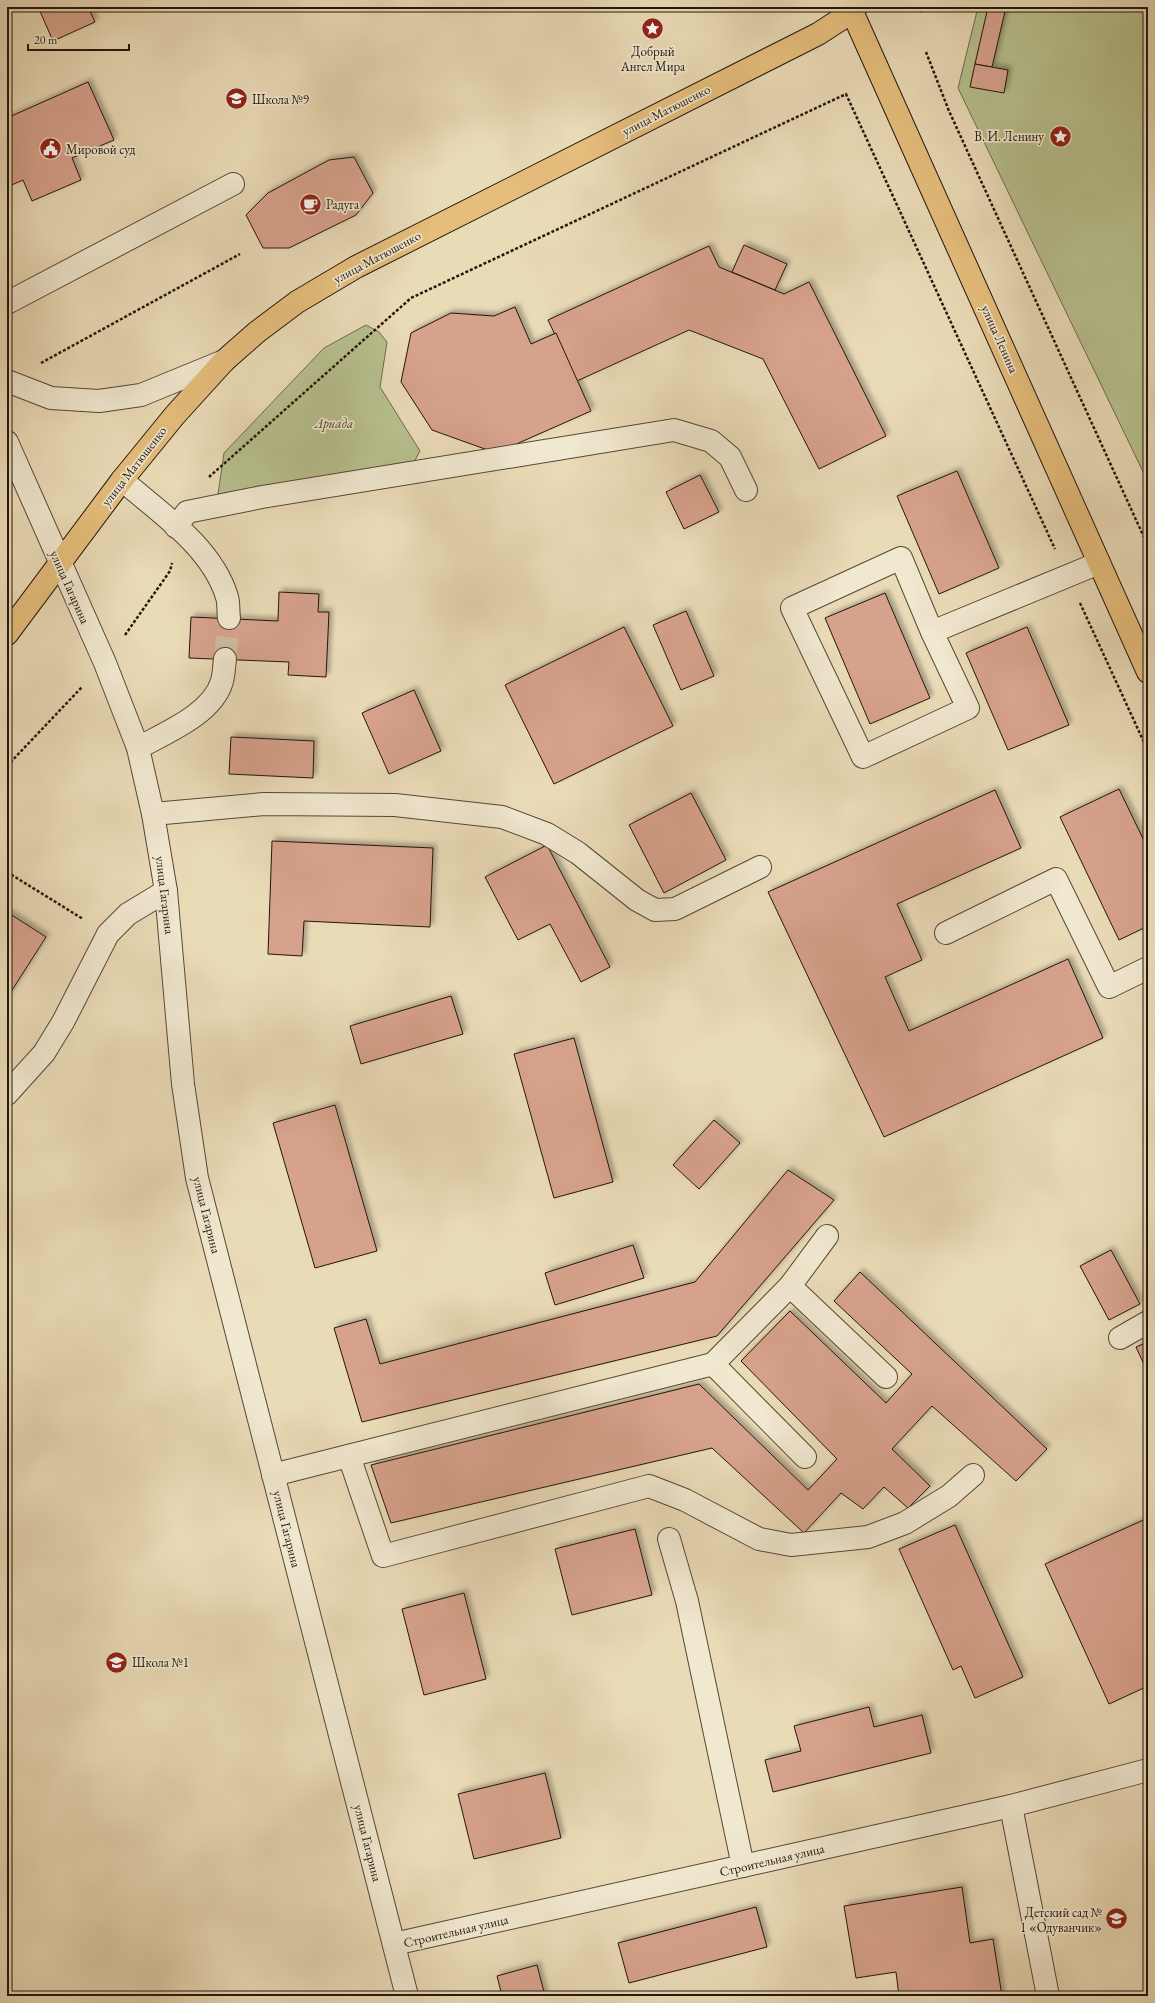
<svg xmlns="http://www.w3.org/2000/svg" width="1155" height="2003" viewBox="0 0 1155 2003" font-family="'EB Garamond',serif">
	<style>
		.green { fill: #b7c08e; stroke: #6c6b4e }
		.building { fill: #d7a28c; stroke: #22160e; filter: url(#shadow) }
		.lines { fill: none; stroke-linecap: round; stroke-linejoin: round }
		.minor-tunnel { stroke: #ccbd9e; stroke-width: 22; stroke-dasharray: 22 11; stroke-linecap: butt }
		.minor-casing { stroke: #544738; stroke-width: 24 }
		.major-casing { stroke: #22160e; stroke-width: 24 }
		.path { stroke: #22160e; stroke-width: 2.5; stroke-dasharray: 3 2; stroke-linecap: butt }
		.minor { stroke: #f1e8d0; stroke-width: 22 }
		.major { stroke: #e5be7c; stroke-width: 22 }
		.labels { text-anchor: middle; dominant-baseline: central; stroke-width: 3.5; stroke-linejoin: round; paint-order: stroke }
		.poi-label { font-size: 13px; fill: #22160e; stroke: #f1e8d0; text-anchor: start }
		.street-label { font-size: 13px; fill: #22160e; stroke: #f1e8d0 }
		.park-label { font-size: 13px; font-style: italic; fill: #4f4934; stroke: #f1e8d0 }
	</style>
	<defs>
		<filter id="shadow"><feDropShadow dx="3.5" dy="-3.5" stdDeviation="2" flood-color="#0004"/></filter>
	</defs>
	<rect width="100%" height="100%" fill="#eadbb7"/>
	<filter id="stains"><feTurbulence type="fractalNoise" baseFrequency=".005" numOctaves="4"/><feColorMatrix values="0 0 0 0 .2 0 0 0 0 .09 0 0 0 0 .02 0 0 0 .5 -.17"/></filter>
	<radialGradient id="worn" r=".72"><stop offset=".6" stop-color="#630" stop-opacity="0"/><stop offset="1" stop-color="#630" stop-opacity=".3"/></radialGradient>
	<g class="green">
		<polygon points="978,7 1148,7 1148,482 958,88"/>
		<polygon points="366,325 379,332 387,342 380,387 420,451 408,473 218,494 224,453 324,348"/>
	</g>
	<g class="building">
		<polygon points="38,7 88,7 95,22 53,41"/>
		<polygon points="988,7 1006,7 992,67 975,64"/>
		<polygon points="975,64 1008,70 1004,93 970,87"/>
		<polygon points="88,82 114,140 72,158 81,180 32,201 23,180 7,187 7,118"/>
		<polygon points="354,157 373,193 356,215 289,248 263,248 246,215 268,193 329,160"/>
		<polygon points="744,245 787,264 775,290 732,272"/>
		<polygon points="709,246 719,267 784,294 809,282 886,436 819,469 763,359 689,330 577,381 548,320"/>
		<polygon points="515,307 531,344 556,333 591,411 496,453 432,430 401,382 411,333 451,313 494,316"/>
		<polygon points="957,471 999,568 939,594 897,496"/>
		<polygon points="700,475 719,512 684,529 666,492"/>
		<polygon points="279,592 319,594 318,612 329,612 326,677 288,675 289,662 189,658 191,617 278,621"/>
		<polygon points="885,593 930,698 870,724 825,618"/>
		<polygon points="686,611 714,676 681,690 653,625"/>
		<polygon points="624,627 673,726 554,784 505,685"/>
		<polygon points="1027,627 1069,725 1008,750 966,653"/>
		<polygon points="414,690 441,751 389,774 362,713"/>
		<polygon points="231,737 314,741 313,778 229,774"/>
		<polygon points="1119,789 1148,849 1148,926 1119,940 1060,817"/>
		<polygon points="995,790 1021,848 897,904 922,960 885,977 909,1031 1068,959 1103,1038 884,1137 768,892"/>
		<polygon points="691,793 726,860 664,893 629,825"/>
		<polygon points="272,841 433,848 430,927 304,921 302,956 268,954"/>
		<polygon points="547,845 610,967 581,982 550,924 518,940 485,877"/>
		<polygon points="7,912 46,937 7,998"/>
		<polygon points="451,996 463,1034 361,1064 350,1026"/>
		<polygon points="574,1038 613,1182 554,1198 514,1054"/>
		<polygon points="335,1105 377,1251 315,1268 273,1123"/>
		<polygon points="714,1120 740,1143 699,1189 673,1165"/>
		<polygon points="788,1170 834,1200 717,1336 362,1422 334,1328 366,1319 380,1364 695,1282"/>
		<polygon points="633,1245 644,1278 555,1305 545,1273"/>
		<polygon points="1111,1250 1140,1304 1109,1320 1080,1266"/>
		<polygon points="860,1272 1047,1449 1016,1481 932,1406 892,1449 930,1486 908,1508 884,1487 863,1509 841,1493 804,1533 712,1448 391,1523 371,1465 699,1384 808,1490 837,1459 741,1361 790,1311 886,1403 912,1374 834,1301"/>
		<polygon points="1148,1342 1148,1373 1136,1347"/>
		<polygon points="1148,1518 1148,1686 1109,1704 1045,1564"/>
		<polygon points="955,1525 1023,1677 975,1698 961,1666 953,1670 899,1549"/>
		<polygon points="635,1529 652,1595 572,1615 555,1549"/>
		<polygon points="464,1593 486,1679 424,1695 402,1609"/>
		<polygon points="869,1707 874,1727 922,1715 931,1753 773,1792 765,1760 801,1751 794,1726"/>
		<polygon points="545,1773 561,1838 474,1859 458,1794"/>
		<polygon points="962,1887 970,1943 993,1939 1002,1996 899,1996 896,1972 856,1978 844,1906"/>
		<polygon points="756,1907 767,1947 629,1983 618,1943"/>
		<polygon points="537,1965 545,1996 502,1996 497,1976"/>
	</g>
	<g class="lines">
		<polyline class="minor-tunnel" points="225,659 229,618"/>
		<defs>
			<g id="minor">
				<polyline points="7,303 233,184"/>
				<polyline points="7,381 51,398 99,401 141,395 224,361"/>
				<polyline points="7,442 105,663 138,748 153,814 166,891 183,1084 197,1178 407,1996"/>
				<path d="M122,480C160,513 212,547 227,597C229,603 228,612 229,618"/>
				<polyline points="176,527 187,512 262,497 674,430 711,441 730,457 746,490"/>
				<polyline points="932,632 968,708 863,757 792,608 901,558 932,632 1099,563"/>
				<path d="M138,748C165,733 213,714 222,681C224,674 224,666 225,659"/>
				<polyline points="153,814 264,804 395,805 502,817 547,834 578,853 637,900 655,910 675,909 760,867"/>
				<polyline points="946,933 1056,879 1109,987 1148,968"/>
				<polyline points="7,1094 44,1053 63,1022 108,934 128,914 166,891"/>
				<polyline points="790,1286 886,1377"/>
				<polyline points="1120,1338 1148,1322"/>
				<polyline points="713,1364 790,1286 827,1236"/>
				<polyline points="349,1456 383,1556 649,1486 685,1500 759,1539 791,1545 868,1537 905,1523 949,1496 973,1475"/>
				<polyline points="273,1475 713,1364 805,1457"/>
				<polyline points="669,1539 687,1601 743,1866"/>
				<polyline points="1011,1806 1048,1996"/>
				<polyline points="394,1944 1011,1806 1148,1770"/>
			</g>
			<g id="major">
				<polyline points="850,7 1148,672"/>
				<polyline points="7,634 122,480 175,415 224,361 257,332 297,302 356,267 818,34 852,12 856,7"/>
			</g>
		</defs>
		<use href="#minor" class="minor-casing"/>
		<use href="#major" class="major-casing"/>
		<g class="path">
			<polyline points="920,12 924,7"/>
			<polyline points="926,52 949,111 1148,546"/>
			<polyline points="41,363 240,254"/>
			<polyline points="209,477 411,298 846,94 1055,549"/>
			<polyline points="1080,603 1148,751"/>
			<polyline points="125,635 170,571 172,563"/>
			<polyline points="7,766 82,687"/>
			<polyline points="7,872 83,919"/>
		</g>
		<use href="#minor" class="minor"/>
		<use href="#major" class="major"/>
	</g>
	<defs>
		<symbol id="sight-disc" viewBox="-11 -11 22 22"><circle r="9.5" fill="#8f2418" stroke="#f1e8d0"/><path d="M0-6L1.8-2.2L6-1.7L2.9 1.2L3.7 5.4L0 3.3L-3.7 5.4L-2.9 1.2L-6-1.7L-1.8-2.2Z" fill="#fff"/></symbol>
		<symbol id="school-disc" viewBox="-11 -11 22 22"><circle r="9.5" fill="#8f2418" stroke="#f1e8d0"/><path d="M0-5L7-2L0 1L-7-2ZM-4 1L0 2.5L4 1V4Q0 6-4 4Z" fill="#fff"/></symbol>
		<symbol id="civic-disc" viewBox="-11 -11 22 22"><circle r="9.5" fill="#8f2418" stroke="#f1e8d0"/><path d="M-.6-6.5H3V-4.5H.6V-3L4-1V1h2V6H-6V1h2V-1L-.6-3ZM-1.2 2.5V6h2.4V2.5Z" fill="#fff"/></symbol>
		<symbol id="cafe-disc" viewBox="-11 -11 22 22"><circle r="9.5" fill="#8f2418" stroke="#f1e8d0"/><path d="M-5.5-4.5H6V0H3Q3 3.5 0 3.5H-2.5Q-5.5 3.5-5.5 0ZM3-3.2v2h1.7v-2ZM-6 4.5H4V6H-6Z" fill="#fff"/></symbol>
	</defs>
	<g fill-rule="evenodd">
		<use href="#sight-disc" x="640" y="16" width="25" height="25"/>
		<use href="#school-disc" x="224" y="86" width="25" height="25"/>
		<use href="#sight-disc" x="1048" y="124" width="25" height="25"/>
		<use href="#civic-disc" x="38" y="136" width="25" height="25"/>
		<use href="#cafe-disc" x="298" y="192" width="25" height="25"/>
		<use href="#school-disc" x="104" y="1650" width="25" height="25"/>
		<use href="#school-disc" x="1104" y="1906" width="25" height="25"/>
	</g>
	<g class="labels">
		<g class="poi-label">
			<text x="653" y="51" text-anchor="middle">Добрый<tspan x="653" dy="15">Ангел Мира</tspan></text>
			<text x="252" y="99">Школа №9</text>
			<text x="1044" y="136" text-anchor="end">В. И. Ленину</text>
			<text x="66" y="149">Мировой суд</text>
			<text x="326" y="204">Радуга</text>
			<text x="132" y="1662">Школа №1</text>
			<text x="1102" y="1912" text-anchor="end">Детский сад №<tspan x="1102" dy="15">1 «Одуванчик»</tspan></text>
		</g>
		<g class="street-label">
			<text transform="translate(666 110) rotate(-27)">улица Матюшенко</text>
			<text transform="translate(377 257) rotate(-28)">улица Матюшенко</text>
			<text transform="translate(1000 339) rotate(66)">улица Ленина</text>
			<text transform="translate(134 466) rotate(-52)">улица Матюшенко</text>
			<text transform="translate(70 587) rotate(66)">улица Гагарина</text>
			<text transform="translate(165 895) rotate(83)">улица Гагарина</text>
			<text transform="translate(207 1215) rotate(76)">улица Гагарина</text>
			<text transform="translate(287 1529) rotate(76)">улица Гагарина</text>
			<text transform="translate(368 1843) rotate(76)">улица Гагарина</text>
			<text transform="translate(772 1860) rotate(-13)">Строительная улица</text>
			<text transform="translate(456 1931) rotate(-13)">Строительная улица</text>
		</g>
		<g class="park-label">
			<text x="334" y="423">Ариада</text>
		</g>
	</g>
	<rect width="1155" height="2003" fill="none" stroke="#eadbb7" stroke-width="24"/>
	<rect x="8" y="8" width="1139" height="1987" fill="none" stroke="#22160e" stroke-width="2"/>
	<rect x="12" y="12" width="1131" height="1979" fill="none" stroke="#22160e"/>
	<path d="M28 44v6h101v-6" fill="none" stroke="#22160e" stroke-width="2"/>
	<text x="34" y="44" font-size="12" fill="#22160e" stroke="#f1e8d0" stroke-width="3" paint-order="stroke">20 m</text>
	<rect width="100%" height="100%" filter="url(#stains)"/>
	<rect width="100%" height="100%" fill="url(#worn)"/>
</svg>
